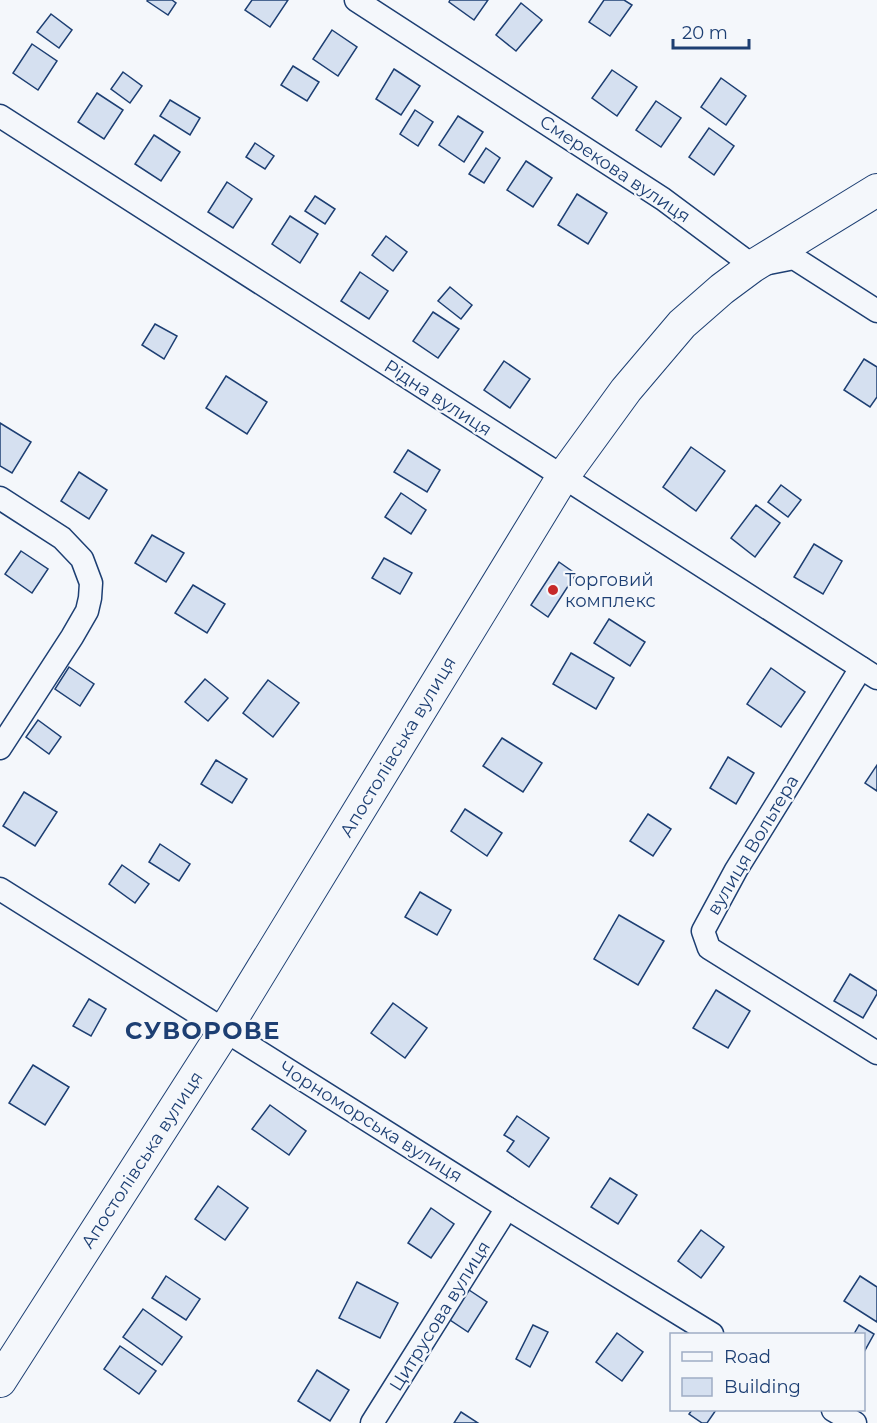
<svg xmlns="http://www.w3.org/2000/svg" width="877" height="1423" viewBox="0 0 877 1423" font-family="Montserrat,sans-serif">
	<style>
		.building { fill: #d5e0f0; stroke: #1d3f73; stroke-width: 1.5 }
		.lines { fill: none; stroke-linecap: round; stroke-linejoin: round }
		.street-casing { stroke: #1d3f73; stroke-width: 25 }
		.secondary-casing { stroke: #1d3f73; stroke-width: 34 }
		.street { stroke: #f4f7fb; stroke-width: 22 }
		.secondary { stroke: #f4f7fb; stroke-width: 32 }
		.poi-dot { fill: #c62828; stroke: #f4f7fb; stroke-width: 2 }
		.labels { text-anchor: middle; dominant-baseline: central; stroke-width: 4.5; stroke-linejoin: round; paint-order: stroke }
		.street-label { font-size: 18px; fill: #1d3f73; stroke: #f4f7fb }
		.poi-label { font-size: 18px; fill: #1d3f73; stroke: #f4f7fb; text-anchor: start }
		.district-label { font-size: 24px; font-weight: bold; letter-spacing: 1.5px; fill: #1d3f73; stroke: #f4f7fb }
	</style>
	<rect width="100%" height="100%" fill="#f4f7fb"/>
	<g class="building">
		<polygon points="148,0 172,0 176,3 168,15 147,1"/>
		<polygon points="252,0 288,0 270,27 245,10"/>
		<polygon points="450,0 488,0 474,20 449,2"/>
		<polygon points="604,0 624,0 632,5 610,36 589,22"/>
		<polygon points="521,3 542,20 516,51 496,35"/>
		<polygon points="51,14 72,30 59,48 37,32"/>
		<polygon points="332,30 357,47 338,76 313,59"/>
		<polygon points="32,44 57,61 38,90 13,73"/>
		<polygon points="293,66 319,82 307,101 281,85"/>
		<polygon points="394,69 420,86 401,115 376,99"/>
		<polygon points="612,70 637,87 617,116 592,98"/>
		<polygon points="123,72 142,86 130,103 111,89"/>
		<polygon points="721,78 746,96 726,125 701,107"/>
		<polygon points="97,93 123,110 104,139 78,122"/>
		<polygon points="170,100 200,118 190,135 160,116"/>
		<polygon points="656,101 681,118 661,147 636,130"/>
		<polygon points="415,110 433,122 418,146 400,134"/>
		<polygon points="458,116 483,132 464,162 439,145"/>
		<polygon points="709,128 734,146 714,175 689,157"/>
		<polygon points="154,135 180,152 161,181 135,164"/>
		<polygon points="255,143 274,156 265,169 246,157"/>
		<polygon points="486,148 500,158 484,183 469,174"/>
		<polygon points="526,161 552,178 533,207 507,190"/>
		<polygon points="227,182 252,199 233,228 208,212"/>
		<polygon points="577,194 607,213 588,244 558,225"/>
		<polygon points="315,196 335,209 325,224 305,211"/>
		<polygon points="290,216 318,234 300,263 272,244"/>
		<polygon points="386,236 407,252 393,271 372,255"/>
		<polygon points="360,272 388,291 369,319 341,301"/>
		<polygon points="450,287 472,305 461,319 438,301"/>
		<polygon points="433,312 459,329 438,358 413,341"/>
		<polygon points="155,324 177,336 164,359 142,345"/>
		<polygon points="864,359 877,367 877,397 870,407 844,390"/>
		<polygon points="504,361 530,379 510,408 484,390"/>
		<polygon points="226,376 267,402 247,434 206,408"/>
		<polygon points="0,423 31,442 12,473 0,466"/>
		<polygon points="691,447 725,471 696,511 663,487"/>
		<polygon points="408,450 440,470 427,492 394,472"/>
		<polygon points="79,472 107,490 89,519 61,501"/>
		<polygon points="781,485 801,500 788,517 768,502"/>
		<polygon points="401,493 426,510 411,534 385,517"/>
		<polygon points="756,505 780,523 755,557 731,538"/>
		<polygon points="152,535 184,553 166,582 135,563"/>
		<polygon points="814,544 842,561 823,594 794,577"/>
		<polygon points="21,551 48,569 32,593 5,574"/>
		<polygon points="384,558 412,573 400,594 372,578"/>
		<polygon points="559,562 576,574 548,617 531,605"/>
		<polygon points="193,585 225,604 207,633 175,613"/>
		<polygon points="609,619 645,642 630,666 594,643"/>
		<polygon points="571,653 614,678 596,709 553,684"/>
		<polygon points="69,667 94,684 80,706 55,689"/>
		<polygon points="771,668 805,692 781,727 747,704"/>
		<polygon points="205,679 228,698 208,721 185,702"/>
		<polygon points="268,680 299,703 273,737 243,713"/>
		<polygon points="38,720 61,737 49,754 26,737"/>
		<polygon points="502,738 542,763 523,792 483,766"/>
		<polygon points="728,757 754,773 736,804 710,788"/>
		<polygon points="216,760 247,779 232,803 201,784"/>
		<polygon points="877,765 877,791 865,783"/>
		<polygon points="24,792 57,812 35,846 3,826"/>
		<polygon points="465,809 502,833 487,856 451,831"/>
		<polygon points="648,814 671,829 653,856 630,841"/>
		<polygon points="160,844 190,864 179,881 149,862"/>
		<polygon points="122,865 149,884 135,903 109,884"/>
		<polygon points="420,892 451,910 437,935 405,917"/>
		<polygon points="619,915 664,941 638,985 594,959"/>
		<polygon points="850,974 877,991 877,994 863,1018 834,1001"/>
		<polygon points="716,990 750,1011 728,1048 693,1028"/>
		<polygon points="89,999 106,1009 91,1036 73,1026"/>
		<polygon points="393,1003 427,1028 405,1058 371,1033"/>
		<polygon points="33,1065 69,1087 45,1125 9,1103"/>
		<polygon points="270,1105 306,1131 289,1155 252,1129"/>
		<polygon points="517,1116 549,1138 529,1167 507,1151 514,1141 504,1135"/>
		<polygon points="610,1178 637,1195 618,1224 591,1207"/>
		<polygon points="218,1186 248,1208 225,1240 195,1219"/>
		<polygon points="431,1208 454,1224 431,1258 408,1243"/>
		<polygon points="701,1230 724,1247 701,1278 678,1261"/>
		<polygon points="166,1276 200,1299 186,1320 152,1298"/>
		<polygon points="860,1276 877,1287 877,1322 844,1301"/>
		<polygon points="357,1282 398,1303 380,1338 339,1318"/>
		<polygon points="466,1288 487,1302 468,1332 447,1318"/>
		<polygon points="143,1309 182,1337 162,1365 123,1337"/>
		<polygon points="533,1325 548,1332 530,1367 516,1359"/>
		<polygon points="859,1325 874,1334 864,1352 864,1334 854,1334"/>
		<polygon points="617,1333 643,1352 622,1381 596,1362"/>
		<polygon points="120,1346 156,1371 139,1394 104,1369"/>
		<polygon points="317,1370 349,1390 330,1421 298,1401"/>
		<polygon points="692,1410 716,1410 707,1423 702,1423 689,1414"/>
		<polygon points="461,1412 478,1423 454,1423"/>
	</g>
	<g class="lines">
		<defs>
			<g id="street">
				<polyline points="356,0 663,199 753,266 794,258 877,311"/>
				<polyline points="0,116 877,678"/>
				<polyline points="0,498 62,538 82,559 91,583 90,598 87,611 72,637 0,748"/>
				<polyline points="861,668 736,870 703,931 709,948 877,1053"/>
				<polyline points="0,889 507,1208 712,1334"/>
				<polyline points="833,1410 855,1423"/>
				<polyline points="372,1423 507,1208"/>
			</g>
			<polyline id="secondary" points="0,1381 225,1030 562,478 626,390 682,324 722,289 753,266 877,190"/>
		</defs>
		<use href="#street" class="street-casing"/>
		<use href="#secondary" class="secondary-casing"/>
		<use href="#street" class="street"/>
		<use href="#secondary" class="secondary"/>
	</g>
	<circle class="poi-dot" cx="553" cy="590" r="6"/>
	<g class="labels">
		<g class="street-label">
			<text transform="translate(615 169) rotate(34)">Смерекова вулиця</text>
			<text transform="translate(438 398) rotate(33)">Рідна вулиця</text>
			<text transform="translate(398 747) rotate(-59)">Апостолівська вулиця</text>
			<text transform="translate(753 845) rotate(-59)">вулиця Вольтера</text>
			<text transform="translate(371 1122) rotate(32)">Чорноморська вулиця</text>
			<text transform="translate(142 1160) rotate(-57)">Апостолівська вулиця</text>
			<text transform="translate(440 1316) rotate(-58)">Цитрусова вулиця</text>
		</g>
		<g class="poi-label">
			<text x="565" y="580">Торговий<tspan x="565" dy="21">комплекс</tspan></text>
		</g>
		<g class="district-label">
			<text x="203" y="1030">СУВОРОВЕ</text>
		</g>
	</g>
	<rect x="670" y="1333" width="195" height="78" fill="#f4f7fb" stroke="#9eadc5" stroke-width="1.5"/>
	<rect x="682" y="1352" width="30" height="9" fill="#f4f7fb" stroke="#9eadc5" stroke-width="1.5"/>
	<text x="724" y="1363" font-size="18" fill="#1d3f73">Road</text>
	<rect x="682" y="1378" width="30" height="18" fill="#d5e0f0" stroke="#9eadc5" stroke-width="1.5"/>
	<text x="724" y="1393" font-size="18" fill="#1d3f73">Building</text>
	<path d="M673 39v9h76v-9" fill="none" stroke="#1d3f73" stroke-width="3"/>
	<text x="682" y="39" font-size="18" fill="#1d3f73" stroke="#f4f7fb" stroke-width="4.5" paint-order="stroke">20 m</text>
</svg>
